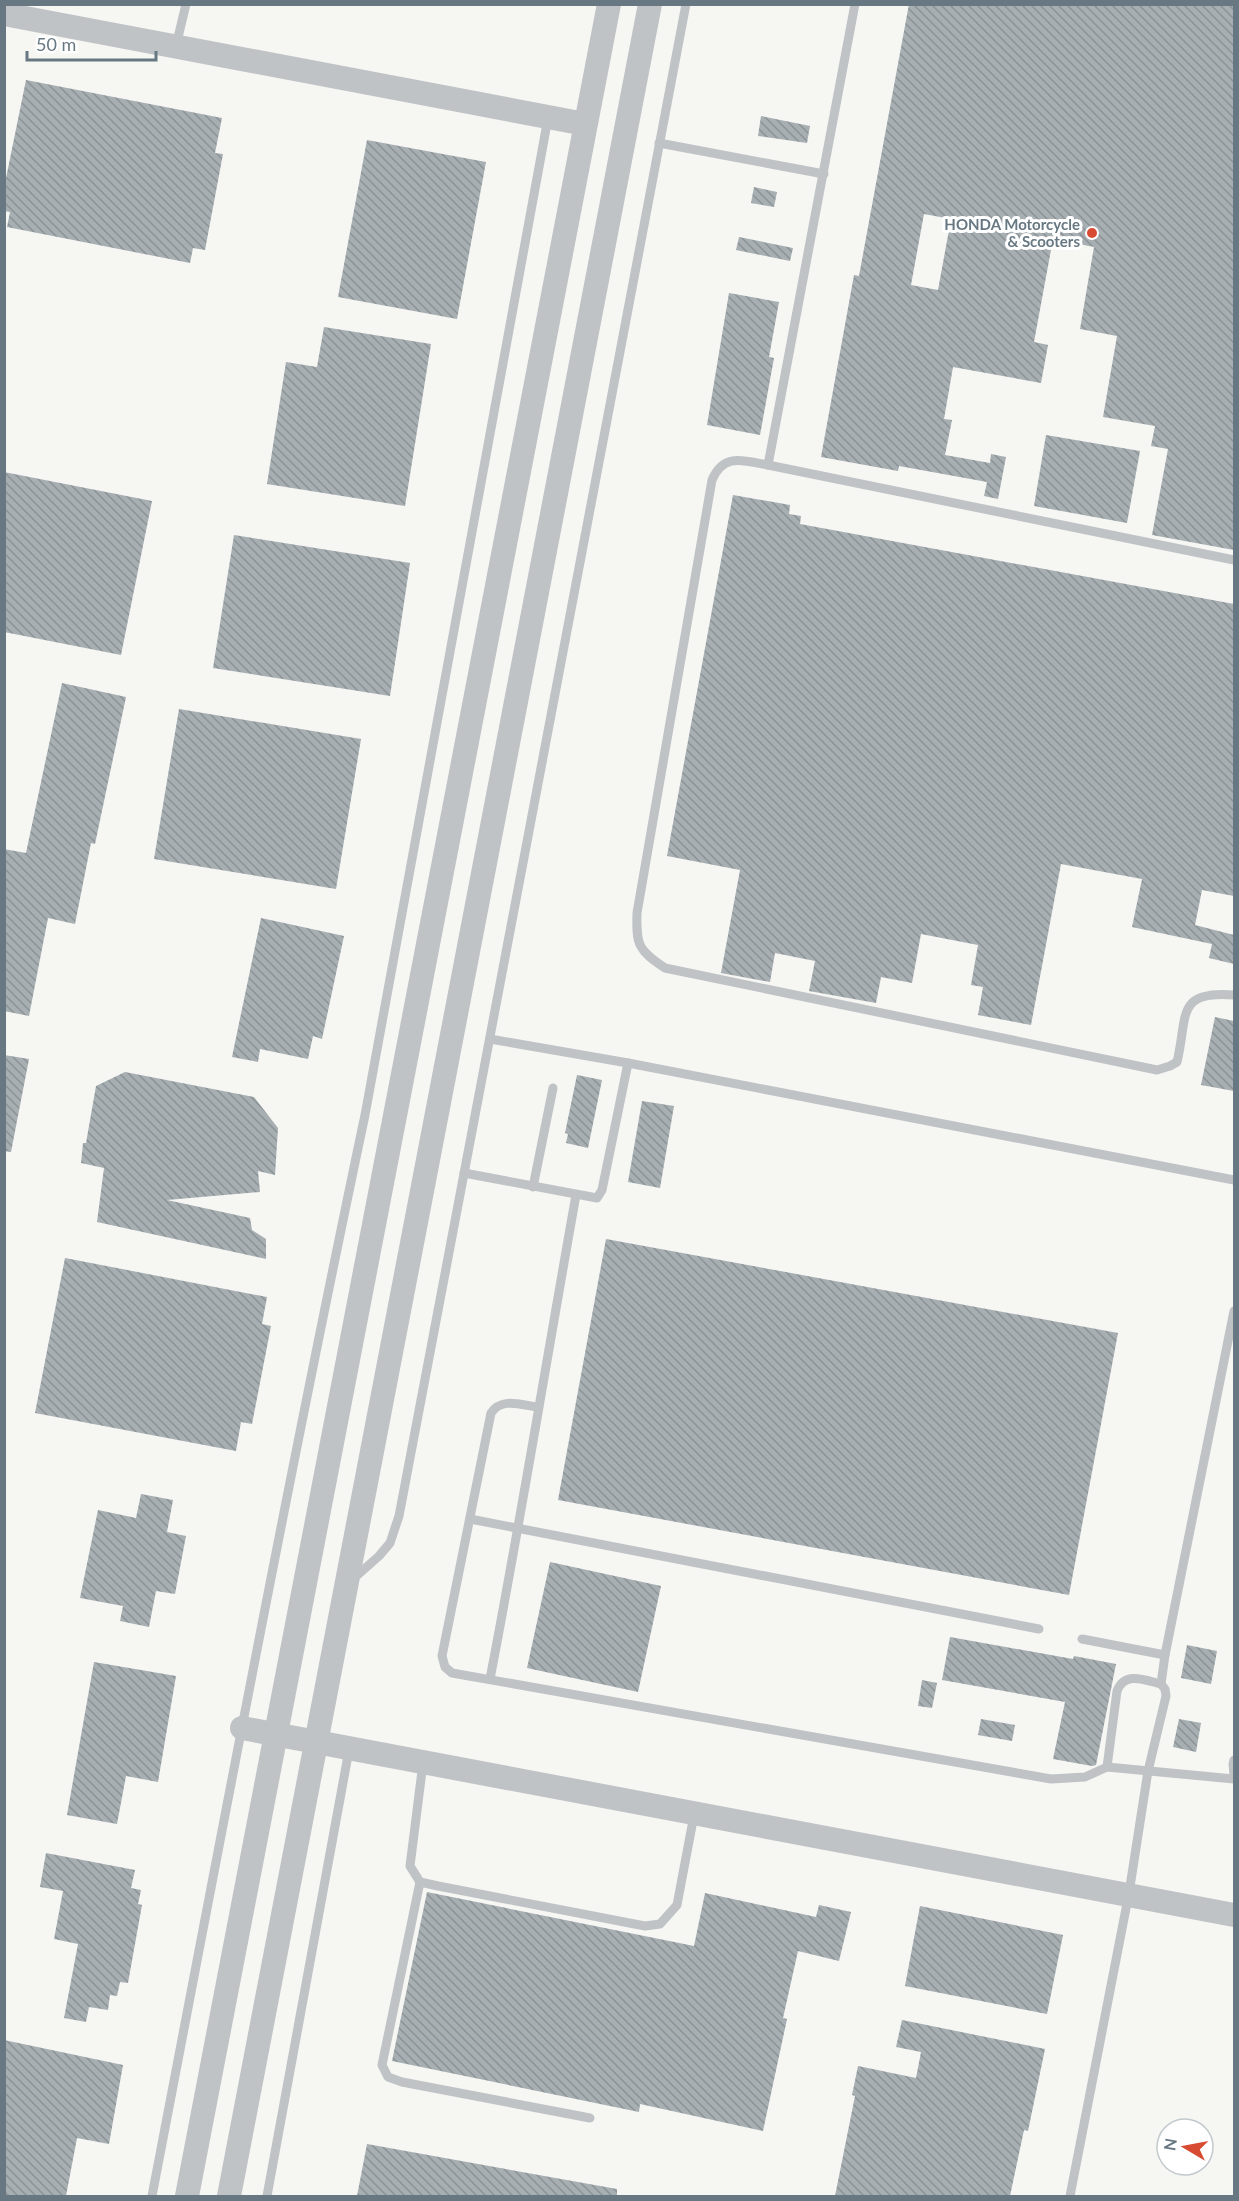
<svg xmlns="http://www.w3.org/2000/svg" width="1239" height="2201" viewBox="0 0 1239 2201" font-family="Lato,sans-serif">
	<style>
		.building { fill: url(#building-back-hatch); fill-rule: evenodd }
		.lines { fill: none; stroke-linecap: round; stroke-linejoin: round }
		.service { stroke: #bfc3c6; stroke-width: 9 }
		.tertiary { stroke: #bfc3c6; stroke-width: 24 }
		.poi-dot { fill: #d74b32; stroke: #fff; stroke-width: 2 }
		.labels { text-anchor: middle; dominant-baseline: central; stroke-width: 6; stroke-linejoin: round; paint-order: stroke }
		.poi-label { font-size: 15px; font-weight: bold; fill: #677882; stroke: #fff; text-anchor: end }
	</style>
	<defs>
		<pattern id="building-back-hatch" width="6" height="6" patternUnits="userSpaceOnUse" patternTransform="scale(1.5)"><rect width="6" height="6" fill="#a7afb3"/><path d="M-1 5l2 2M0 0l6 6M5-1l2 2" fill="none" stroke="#8c9397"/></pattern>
	</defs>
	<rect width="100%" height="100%" fill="#f6f6f3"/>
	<g class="building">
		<path d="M909,4H1234V550L1152,535L1168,449L1151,446L1155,426L1103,417L1117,336L1080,329L1094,247L1053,239L1034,342L1048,345L1041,383L953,367L944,419L952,420L945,455L990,463L991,454L1006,457L998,499L984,496L987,482L899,466L898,471L821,457L854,275L859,276ZM924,214L951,219L938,290L911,285Z"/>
		<polygon points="26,80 222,118 215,153 223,154 205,250 193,248 190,263 7,227 10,212 4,211 4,188"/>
		<polygon points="761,116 810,126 807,143 758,136"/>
		<polygon points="367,140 486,162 457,319 338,297"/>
		<polygon points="754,187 777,192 774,207 751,203"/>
		<polygon points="739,237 793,248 790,261 736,250"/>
		<polygon points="729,293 779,302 769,357 774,358 760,435 707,425"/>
		<polygon points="324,327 431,344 405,506 267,484 286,362 317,367"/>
		<polygon points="1046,435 1140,451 1127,523 1034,506"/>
		<polygon points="4,472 152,501 121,655 4,632"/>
		<polygon points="733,495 790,505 789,514 801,516 800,524 1234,604 1234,896 1202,890 1195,925 1234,935 1234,964 1209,958 1212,944 1132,927 1142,879 1061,864 1031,1025 978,1015 983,987 971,985 978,945 921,934 912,983 881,977 876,1003 809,991 815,961 775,953 770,982 721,973 740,870 667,856"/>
		<polygon points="234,535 410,563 390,696 213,668"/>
		<polygon points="62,683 126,697 95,844 91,843 75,924 48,918 29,1016 4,1011 4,849 26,853"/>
		<polygon points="179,709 361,739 336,889 154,859"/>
		<polygon points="261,918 344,936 322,1039 313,1036 308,1059 260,1049 258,1062 232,1057"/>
		<polygon points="1215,1017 1234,1021 1234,1091 1201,1085"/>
		<polygon points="4,1055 29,1059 11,1152 4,1151"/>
		<polygon points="125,1072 254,1097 278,1128 275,1175 258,1171 260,1192 167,1200 250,1218 252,1230 266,1239 266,1259 97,1222 104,1168 81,1163 83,1143 86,1143 96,1086"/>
		<polygon points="577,1075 602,1080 588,1148 566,1143 568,1134 565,1133"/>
		<polygon points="642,1101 674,1106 660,1188 628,1182"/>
		<polygon points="606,1239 1118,1333 1069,1595 558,1500"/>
		<polygon points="65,1258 267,1297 262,1324 271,1326 252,1424 241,1422 236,1451 35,1413"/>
		<polygon points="141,1494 173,1500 167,1532 186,1536 175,1594 156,1591 149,1627 120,1621 123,1606 80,1598 98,1510 136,1518"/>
		<polygon points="550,1562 661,1586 638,1692 527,1668"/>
		<polygon points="950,1637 1073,1659 1074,1656 1116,1664 1096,1765 1092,1766 1053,1759 1065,1702 942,1680"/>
		<polygon points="1187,1645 1217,1651 1211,1684 1181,1678"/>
		<polygon points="94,1662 176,1676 158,1782 126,1776 117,1824 67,1815"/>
		<polygon points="922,1680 937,1683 932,1708 918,1706"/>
		<polygon points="981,1719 1015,1725 1012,1741 978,1735"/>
		<polygon points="1179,1719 1201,1723 1196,1752 1173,1747"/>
		<polygon points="46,1853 135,1870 131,1888 141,1890 138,1904 142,1905 128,1983 120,1982 117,1996 110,1995 108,2010 89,2007 86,2022 64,2018 78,1944 54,1939 63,1891 40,1887"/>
		<polygon points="427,1892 694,1946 705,1893 816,1917 819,1905 851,1912 839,1961 798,1951 783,2018 787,2019 763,2131 640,2104 639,2112 392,2061"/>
		<polygon points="920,1906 1063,1935 1047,2014 905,1986"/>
		<polygon points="902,2020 1045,2049 1028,2131 1024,2130 1010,2196 835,2196 855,2096 852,2095 858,2066 916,2078 921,2052 896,2047"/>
		<polygon points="4,2040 123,2065 109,2144 77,2138 66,2196 4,2195"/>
		<polygon points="367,2144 617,2189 617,2196 357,2196"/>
	</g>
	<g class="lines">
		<g class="service">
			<polyline points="176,46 186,4"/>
			<polyline points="659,143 824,174"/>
			<polyline points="768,465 855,4"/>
			<path d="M1234,560L768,465C744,461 724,452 712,480L637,913C636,945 638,950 665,968L1157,1070L1170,1066L1177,1062C1188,1017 1175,990 1234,995"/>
			<polyline points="490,1039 628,1063"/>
			<polyline points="464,1173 597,1198 602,1190 628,1063 1234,1180"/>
			<polyline points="533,1187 553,1088"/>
			<path d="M537,1407C521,1405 502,1397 491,1413L442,1656L445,1667L452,1673L1051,1779L1085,1777L1107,1767L1234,1779"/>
			<polyline points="470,1519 1039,1629"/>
			<polyline points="352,1580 379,1556 390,1543 399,1516 686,4"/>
			<polyline points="1082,1639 1165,1655 1234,1311"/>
			<path d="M490,1679C521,1518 547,1357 576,1195"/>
			<polyline points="1234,1760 1233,1764 1234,1775"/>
			<polyline points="423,1763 410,1866 420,1882 438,1886 645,1926 660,1924 677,1905 694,1815"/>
			<path d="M1107,1767L1117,1691C1125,1671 1144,1680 1161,1684"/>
			<polyline points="420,1882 382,2065 388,2077 402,2082 590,2118"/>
			<path d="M152,2196C221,1836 289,1475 365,1115L548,118"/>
			<polyline points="267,2196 349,1750"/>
			<polyline points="1070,2196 1129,1893 1148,1771 1166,1696 1165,1689 1161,1684 1165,1655"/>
		</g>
		<g class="tertiary">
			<polyline points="4,14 585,124"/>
			<polyline points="242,1728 1234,1915"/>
			<polyline points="187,2196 609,4"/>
			<polyline points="229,2196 650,4"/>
		</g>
	</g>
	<circle class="poi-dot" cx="1092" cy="233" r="6"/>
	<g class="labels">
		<g class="poi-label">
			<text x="1080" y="224">HONDA Motorcycle<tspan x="1080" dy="17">&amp; Scooters</tspan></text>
		</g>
	</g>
	<rect width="1239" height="2201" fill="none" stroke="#677882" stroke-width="12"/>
	<g transform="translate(1185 2147) rotate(280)"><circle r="28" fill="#ffffff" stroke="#c2c9cd" stroke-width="1.5"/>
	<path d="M0-4.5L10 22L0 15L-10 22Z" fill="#d74b32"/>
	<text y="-9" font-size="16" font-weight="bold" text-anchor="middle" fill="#677882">N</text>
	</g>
	<path d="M27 51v9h129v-9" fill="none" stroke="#677882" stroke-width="3"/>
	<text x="36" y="51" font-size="18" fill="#677882" stroke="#ffffff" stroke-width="4.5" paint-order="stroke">50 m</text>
</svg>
